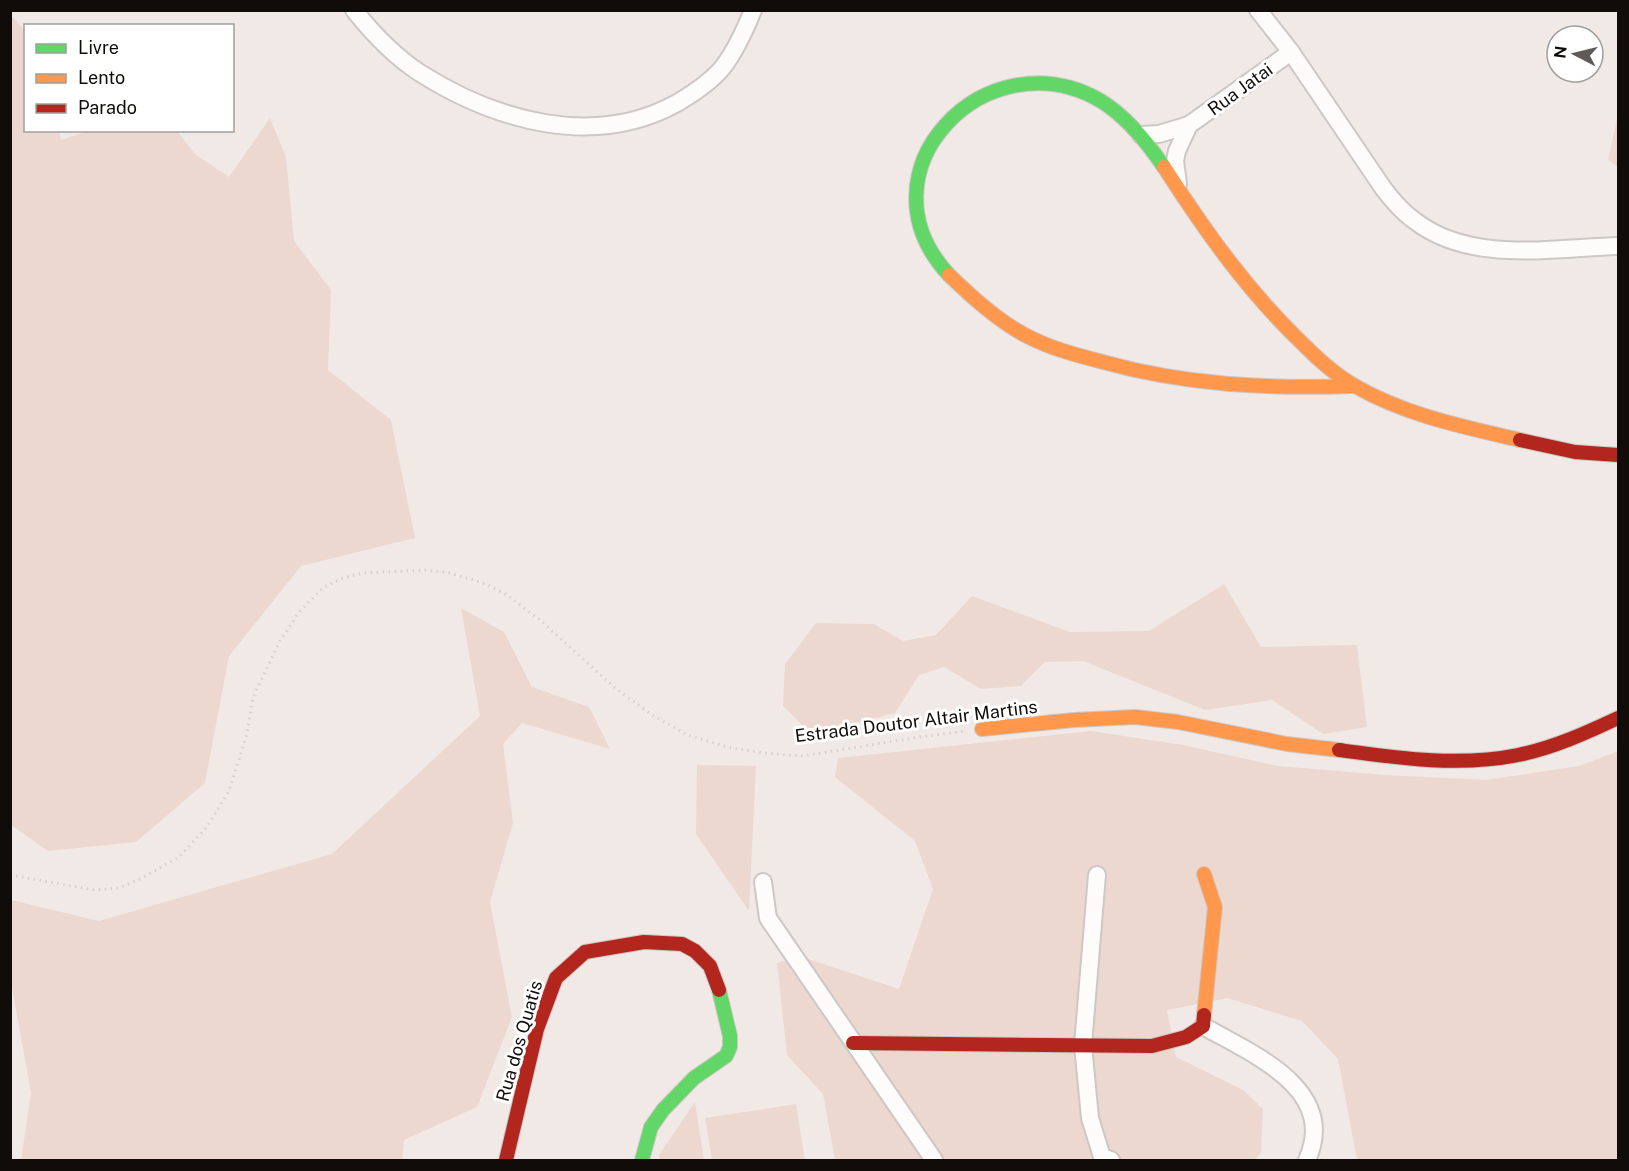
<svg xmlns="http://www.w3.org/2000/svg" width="1629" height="1171" viewBox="0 0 1629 1171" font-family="'Public Sans',sans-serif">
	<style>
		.green { fill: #ecd8cf }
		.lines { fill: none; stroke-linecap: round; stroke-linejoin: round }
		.street-casing { stroke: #cdc7c6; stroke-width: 20 }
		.fast-casing { stroke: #cdc7c6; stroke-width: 16 }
		.slow-casing { stroke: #cdc7c6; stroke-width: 16 }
		.jam-casing { stroke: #cdc7c6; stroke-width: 16 }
		.path { stroke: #d3d1d1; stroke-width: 3; stroke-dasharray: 1.5 4.5; stroke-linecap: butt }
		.street { stroke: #fdfcfb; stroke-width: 16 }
		.fast { stroke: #63d668; stroke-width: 14 }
		.slow { stroke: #ff974d; stroke-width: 14 }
		.jam { stroke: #b3261e; stroke-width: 14 }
		.labels { text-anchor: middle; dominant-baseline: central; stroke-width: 6; stroke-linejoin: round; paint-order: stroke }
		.street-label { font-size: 18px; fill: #100c0a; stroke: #fff }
	</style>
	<rect width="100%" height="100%" fill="#f1e9e6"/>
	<g class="green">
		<polygon points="11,15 25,31 26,130 59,131 61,140 88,131 177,131 195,154 229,177 270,118 286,157 294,241 331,290 328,370 391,420 415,538 301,566 229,656 205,783 136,842 48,851 11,825"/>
		<polygon points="1618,114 1618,167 1608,160"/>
		<polygon points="1224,584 1261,647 1357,645 1367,727 1323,734 1272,700 1205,710 1083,661 1045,662 1021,686 981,689 944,667 919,675 895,713 811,734 783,706 785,664 816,623 874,624 903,641 936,635 972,596 1070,632 1149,631"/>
		<polygon points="461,608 504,632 532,687 589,707 610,749 522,723 503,744 513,823 490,902 512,1017 477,1107 404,1140 402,1160 21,1160 31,1093 11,982 11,900 99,921 332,854 480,716"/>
		<polygon points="1091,731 1183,745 1278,766 1386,775 1486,780 1579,766 1618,751 1618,1160 1357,1160 1338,1059 1302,1021 1227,998 1167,1010 1176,1057 1243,1090 1263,1109 1261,1153 1254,1160 835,1160 823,1094 787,1055 777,963 799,956 899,989 933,889 915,841 835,777 838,758"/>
		<polygon points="697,765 756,766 749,911 696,834"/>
		<polygon points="695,1102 704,1160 659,1160 659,1155"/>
		<polygon points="796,1104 805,1160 712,1160 705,1118"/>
	</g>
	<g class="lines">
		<defs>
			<g id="street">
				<path d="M354,10C373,34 394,56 420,73C496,121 594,149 677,103C694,93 711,82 723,67C736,50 745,30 753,10"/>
				<path d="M1258,10L1291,52L1383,188C1392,200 1402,212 1415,221C1471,264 1553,248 1618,246"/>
				<polyline points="1141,135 1159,134 1189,125"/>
				<polyline points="1178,184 1175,161 1177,151 1189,125 1291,52"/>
				<polyline points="1097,875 1083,1045 1090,1118 1102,1157 1111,1160"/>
				<polyline points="763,882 768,918 934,1160"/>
				<path d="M1203,1026C1252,1054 1339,1089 1307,1160"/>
			</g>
			<g id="fast">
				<path d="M949,275C853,172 987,34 1101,101C1127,117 1147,142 1164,167"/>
				<polyline points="642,1160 651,1127 663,1110 694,1078 726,1056 730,1047 730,1036 719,990"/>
			</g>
			<g id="slow">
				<path d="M1164,167C1205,231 1249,293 1305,346C1320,361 1337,376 1355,386C1405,415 1464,427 1520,440"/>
				<path d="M949,275C972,297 997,320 1025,335C1049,348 1076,355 1103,362C1185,385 1268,389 1353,386"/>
				<polyline points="982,729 1074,720 1135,717 1178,722 1287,744 1339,750"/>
				<polyline points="1204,874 1215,907 1204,1015"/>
			</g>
			<g id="jam">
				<polyline points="1520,440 1575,452 1618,455"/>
				<path d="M1339,750C1398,758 1459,767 1518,755C1553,748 1586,733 1618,718"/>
				<polyline points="853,1043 1152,1046 1186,1037 1203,1026 1204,1015"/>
				<polyline points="506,1160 537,1029 556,978 585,952 644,942 682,944 695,951 710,966 719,990"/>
			</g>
		</defs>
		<use href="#street" class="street-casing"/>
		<use href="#fast" class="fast-casing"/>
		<use href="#slow" class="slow-casing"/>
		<use href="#jam" class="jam-casing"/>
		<polyline class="path" points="10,875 95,890 119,888 142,878 179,857 207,827 229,791 247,734 253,697 280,641 300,611 324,587 343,578 363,573 424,570 450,573 486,584 507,595 540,620 615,688 652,715 688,735 727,747 764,753 803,756 919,737 966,731"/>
		<use href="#street" class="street"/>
		<use href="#fast" class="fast"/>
		<use href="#slow" class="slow"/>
		<use href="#jam" class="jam"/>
	</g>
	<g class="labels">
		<g class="street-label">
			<text transform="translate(1240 89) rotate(-36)">Rua Jatai</text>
			<text transform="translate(916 721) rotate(-7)">Estrada Doutor Altair Martins</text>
			<text transform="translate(519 1041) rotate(-74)">Rua dos Quatis</text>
		</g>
	</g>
	<rect width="1629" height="1171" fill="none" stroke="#100c0a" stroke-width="24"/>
	<rect x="24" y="24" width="210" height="108" fill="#ffffff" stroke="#9f9e9d" stroke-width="1.5"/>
	<rect x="36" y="44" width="30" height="9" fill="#63d668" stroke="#9f9e9d" stroke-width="1.5"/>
	<text x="78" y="54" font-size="18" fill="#100c0a">Livre</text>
	<rect x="36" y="74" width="30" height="9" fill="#ff974d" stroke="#9f9e9d" stroke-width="1.5"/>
	<text x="78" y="84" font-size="18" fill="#100c0a">Lento</text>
	<rect x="36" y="104" width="30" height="9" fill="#b3261e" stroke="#9f9e9d" stroke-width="1.5"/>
	<text x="78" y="114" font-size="18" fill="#100c0a">Parado</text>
	<g transform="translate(1575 54) rotate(277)"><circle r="28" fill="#ffffff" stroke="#9f9e9d" stroke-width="1.5"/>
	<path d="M0-4.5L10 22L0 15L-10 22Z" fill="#5f5957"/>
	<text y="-9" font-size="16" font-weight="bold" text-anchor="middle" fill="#100c0a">N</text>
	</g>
</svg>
